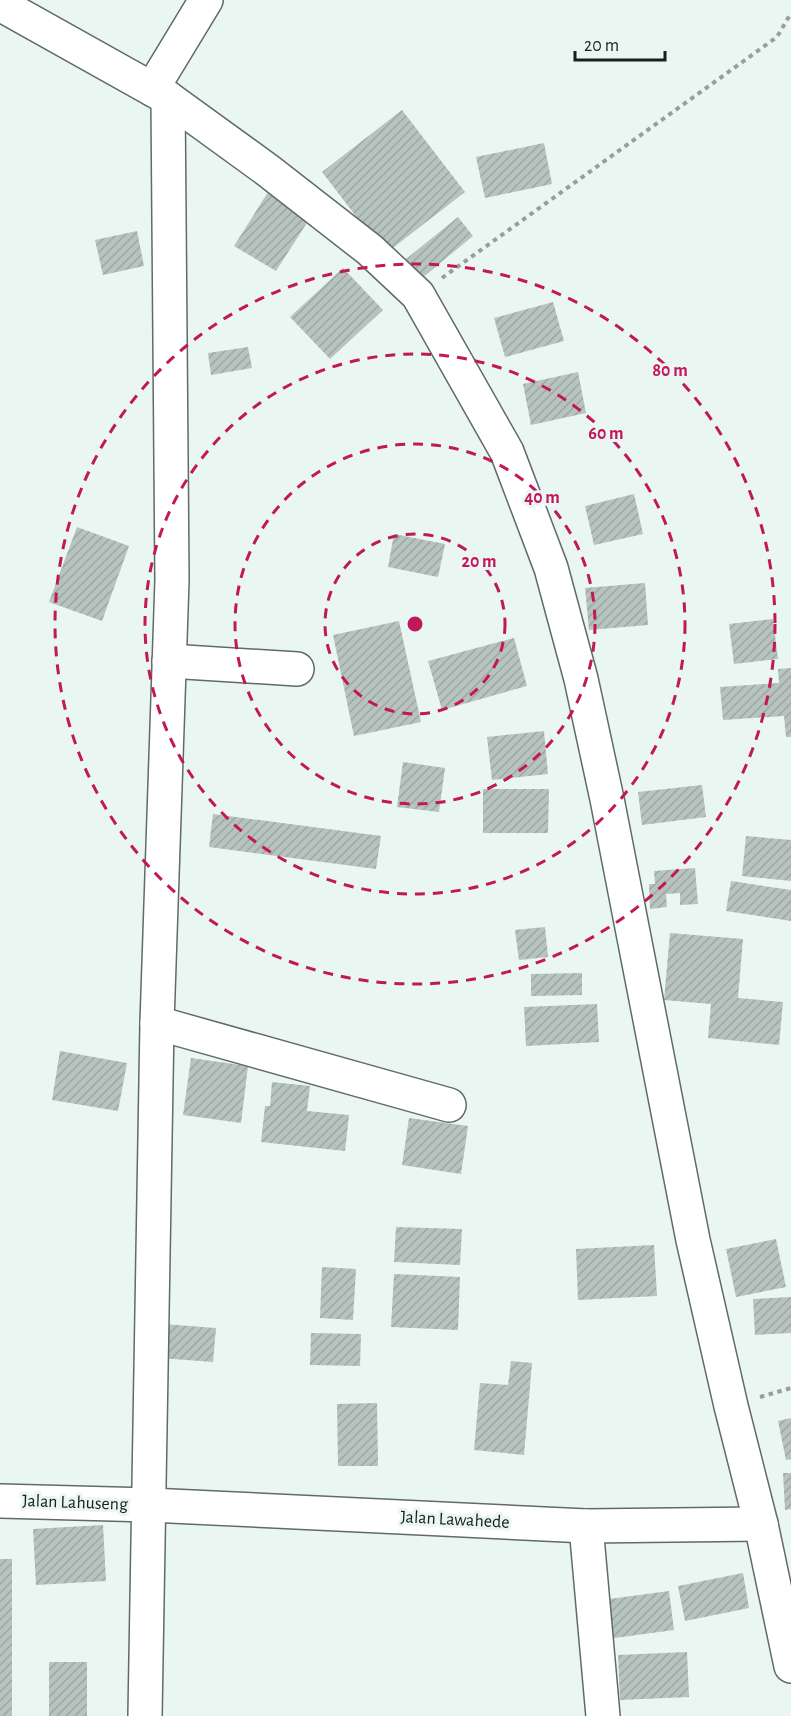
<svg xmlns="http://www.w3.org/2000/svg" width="791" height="1716" viewBox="0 0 791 1716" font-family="'Alegreya Sans',sans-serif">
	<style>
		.building { fill: url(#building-hatch) }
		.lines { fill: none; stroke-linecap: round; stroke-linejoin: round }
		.minor-casing { stroke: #606b67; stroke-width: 36 }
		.path { stroke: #969f9c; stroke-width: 4; stroke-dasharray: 4.5 4.5; stroke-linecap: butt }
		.minor { stroke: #fff; stroke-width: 33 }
		.ring { fill: none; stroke: #c2185b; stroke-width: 3; stroke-dasharray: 10 8 }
		.labels { text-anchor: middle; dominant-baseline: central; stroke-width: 6; stroke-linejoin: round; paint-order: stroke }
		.street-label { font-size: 18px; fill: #191e1c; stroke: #e9f6f1 }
		.centre { fill: #c2185b; stroke: #e9f6f1; stroke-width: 3 }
		.ring-label { font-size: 18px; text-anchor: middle; font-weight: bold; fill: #c2185b; stroke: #e9f6f1; stroke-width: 6; stroke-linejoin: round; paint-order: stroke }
	</style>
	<defs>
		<pattern id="building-hatch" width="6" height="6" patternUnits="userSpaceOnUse" patternTransform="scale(1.5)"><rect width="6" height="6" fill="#b7c3bf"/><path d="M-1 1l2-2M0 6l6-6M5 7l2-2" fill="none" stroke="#9da7a4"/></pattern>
	</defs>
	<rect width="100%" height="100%" fill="#e9f6f1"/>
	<g class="building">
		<polygon points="402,110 465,192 385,254 322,172"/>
		<polygon points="544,143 552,184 485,198 476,157"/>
		<polygon points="270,189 312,215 276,271 234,246"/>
		<polygon points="458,217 473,236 422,278 406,259"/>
		<polygon points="137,231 144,266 103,275 95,240"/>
		<polygon points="343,268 383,310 330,359 290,317"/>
		<polygon points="553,302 564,341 505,357 494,318"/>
		<polygon points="248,347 252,368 211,375 208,353"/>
		<polygon points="578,372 586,413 531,425 523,384"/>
		<polygon points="634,494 643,534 594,545 585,506"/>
		<polygon points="77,527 129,546 102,621 49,602"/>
		<polygon points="394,534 445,544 438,577 388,567"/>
		<polygon points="645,583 648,625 589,630 585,588"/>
		<polygon points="773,619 778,659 734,664 729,624"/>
		<polygon points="399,621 421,722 354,736 333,635"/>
		<polygon points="514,638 527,686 442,710 428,661"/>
		<polygon points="791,668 791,737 786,737 784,716 723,720 720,687 779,683 778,669"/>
		<polygon points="544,731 548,774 492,780 487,737"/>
		<polygon points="403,762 445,768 439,812 397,807"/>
		<polygon points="702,785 706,817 642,825 638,792"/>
		<polygon points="483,789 549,789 548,833 483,833"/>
		<polygon points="213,814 381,836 376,869 209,847"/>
		<polygon points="746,836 791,840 791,881 742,876"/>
		<polygon points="695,868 698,904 680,905 680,893 666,894 667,907 650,909 649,884 655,884 654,871"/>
		<polygon points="731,881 791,890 791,921 726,911"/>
		<polygon points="545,927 548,957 519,960 515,930"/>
		<polygon points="670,933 743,939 738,998 783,1002 779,1045 708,1038 711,1004 664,1000"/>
		<polygon points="582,973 582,995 531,996 531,974"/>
		<polygon points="597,1004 599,1042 526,1046 524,1007"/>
		<polygon points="60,1051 127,1063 118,1111 52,1100"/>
		<polygon points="191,1058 248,1066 241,1123 183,1115"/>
		<polygon points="272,1082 310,1086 307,1111 349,1115 345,1151 261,1142 265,1106 270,1106"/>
		<polygon points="409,1118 468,1126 461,1174 402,1165"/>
		<polygon points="396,1227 462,1229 460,1265 394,1262"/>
		<polygon points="776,1239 786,1287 736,1297 726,1249"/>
		<polygon points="654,1245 657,1296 578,1300 576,1249"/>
		<polygon points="322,1267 356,1269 353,1320 320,1318"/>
		<polygon points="394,1274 460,1277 458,1330 391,1327"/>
		<polygon points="791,1297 791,1333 755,1335 753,1299"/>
		<polygon points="163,1324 216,1328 213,1362 160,1358"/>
		<polygon points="311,1333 361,1334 360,1366 310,1365"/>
		<polygon points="511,1361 532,1363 524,1455 474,1450 480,1383 508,1385"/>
		<polygon points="377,1403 378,1466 338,1466 337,1404"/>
		<polygon points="791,1418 791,1459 786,1460 778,1421"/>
		<polygon points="783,1473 791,1473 791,1509 785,1510"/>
		<polygon points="103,1525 106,1581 36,1585 33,1529"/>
		<rect x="0" y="1559" width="12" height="157"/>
		<polygon points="743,1573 749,1608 685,1621 678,1586"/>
		<polygon points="669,1591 674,1630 607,1639 602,1600"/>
		<polygon points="687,1652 689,1697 620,1700 618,1655"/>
		<rect x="49" y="1662" width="38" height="54"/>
	</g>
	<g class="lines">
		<defs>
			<g id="minor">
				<polyline points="0,4 168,98 266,169 370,250 418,295 507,452 551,568 581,679 607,799 693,1240 731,1406 761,1524 791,1666"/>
				<polyline points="152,89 206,0"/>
				<polyline points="169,661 297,669"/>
				<polyline points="157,1023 449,1105"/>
				<polyline points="0,1501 150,1505 586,1526 761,1524"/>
				<polyline points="586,1526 603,1716"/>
				<polyline points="145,1716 157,1023 172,580 168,98"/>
			</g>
		</defs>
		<use href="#minor" class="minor-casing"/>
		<g class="path">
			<polyline points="442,278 777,37 791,13"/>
			<polyline points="760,1397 791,1388"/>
		</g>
		<use href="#minor" class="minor"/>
	</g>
	<g class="ring">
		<circle cx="415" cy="624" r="90"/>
		<circle cx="415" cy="624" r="180"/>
		<circle cx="415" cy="624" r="270"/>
		<circle cx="415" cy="624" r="360"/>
	</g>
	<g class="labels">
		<g class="street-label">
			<text transform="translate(75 1503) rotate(2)">Jalan Lahuseng</text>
			<text transform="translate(455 1520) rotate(3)">Jalan Lawahede</text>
		</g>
	</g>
	<circle cx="415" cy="624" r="9" class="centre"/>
	<g class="ring-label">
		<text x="670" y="376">80 m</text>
		<text x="606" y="439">60 m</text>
		<text x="542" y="503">40 m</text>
		<text x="479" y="567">20 m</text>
	</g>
	<path d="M575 51v9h90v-9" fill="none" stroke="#191e1c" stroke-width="3"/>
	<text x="584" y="51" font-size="18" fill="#191e1c" stroke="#e9f6f1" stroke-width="4.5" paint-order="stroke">20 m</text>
</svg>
